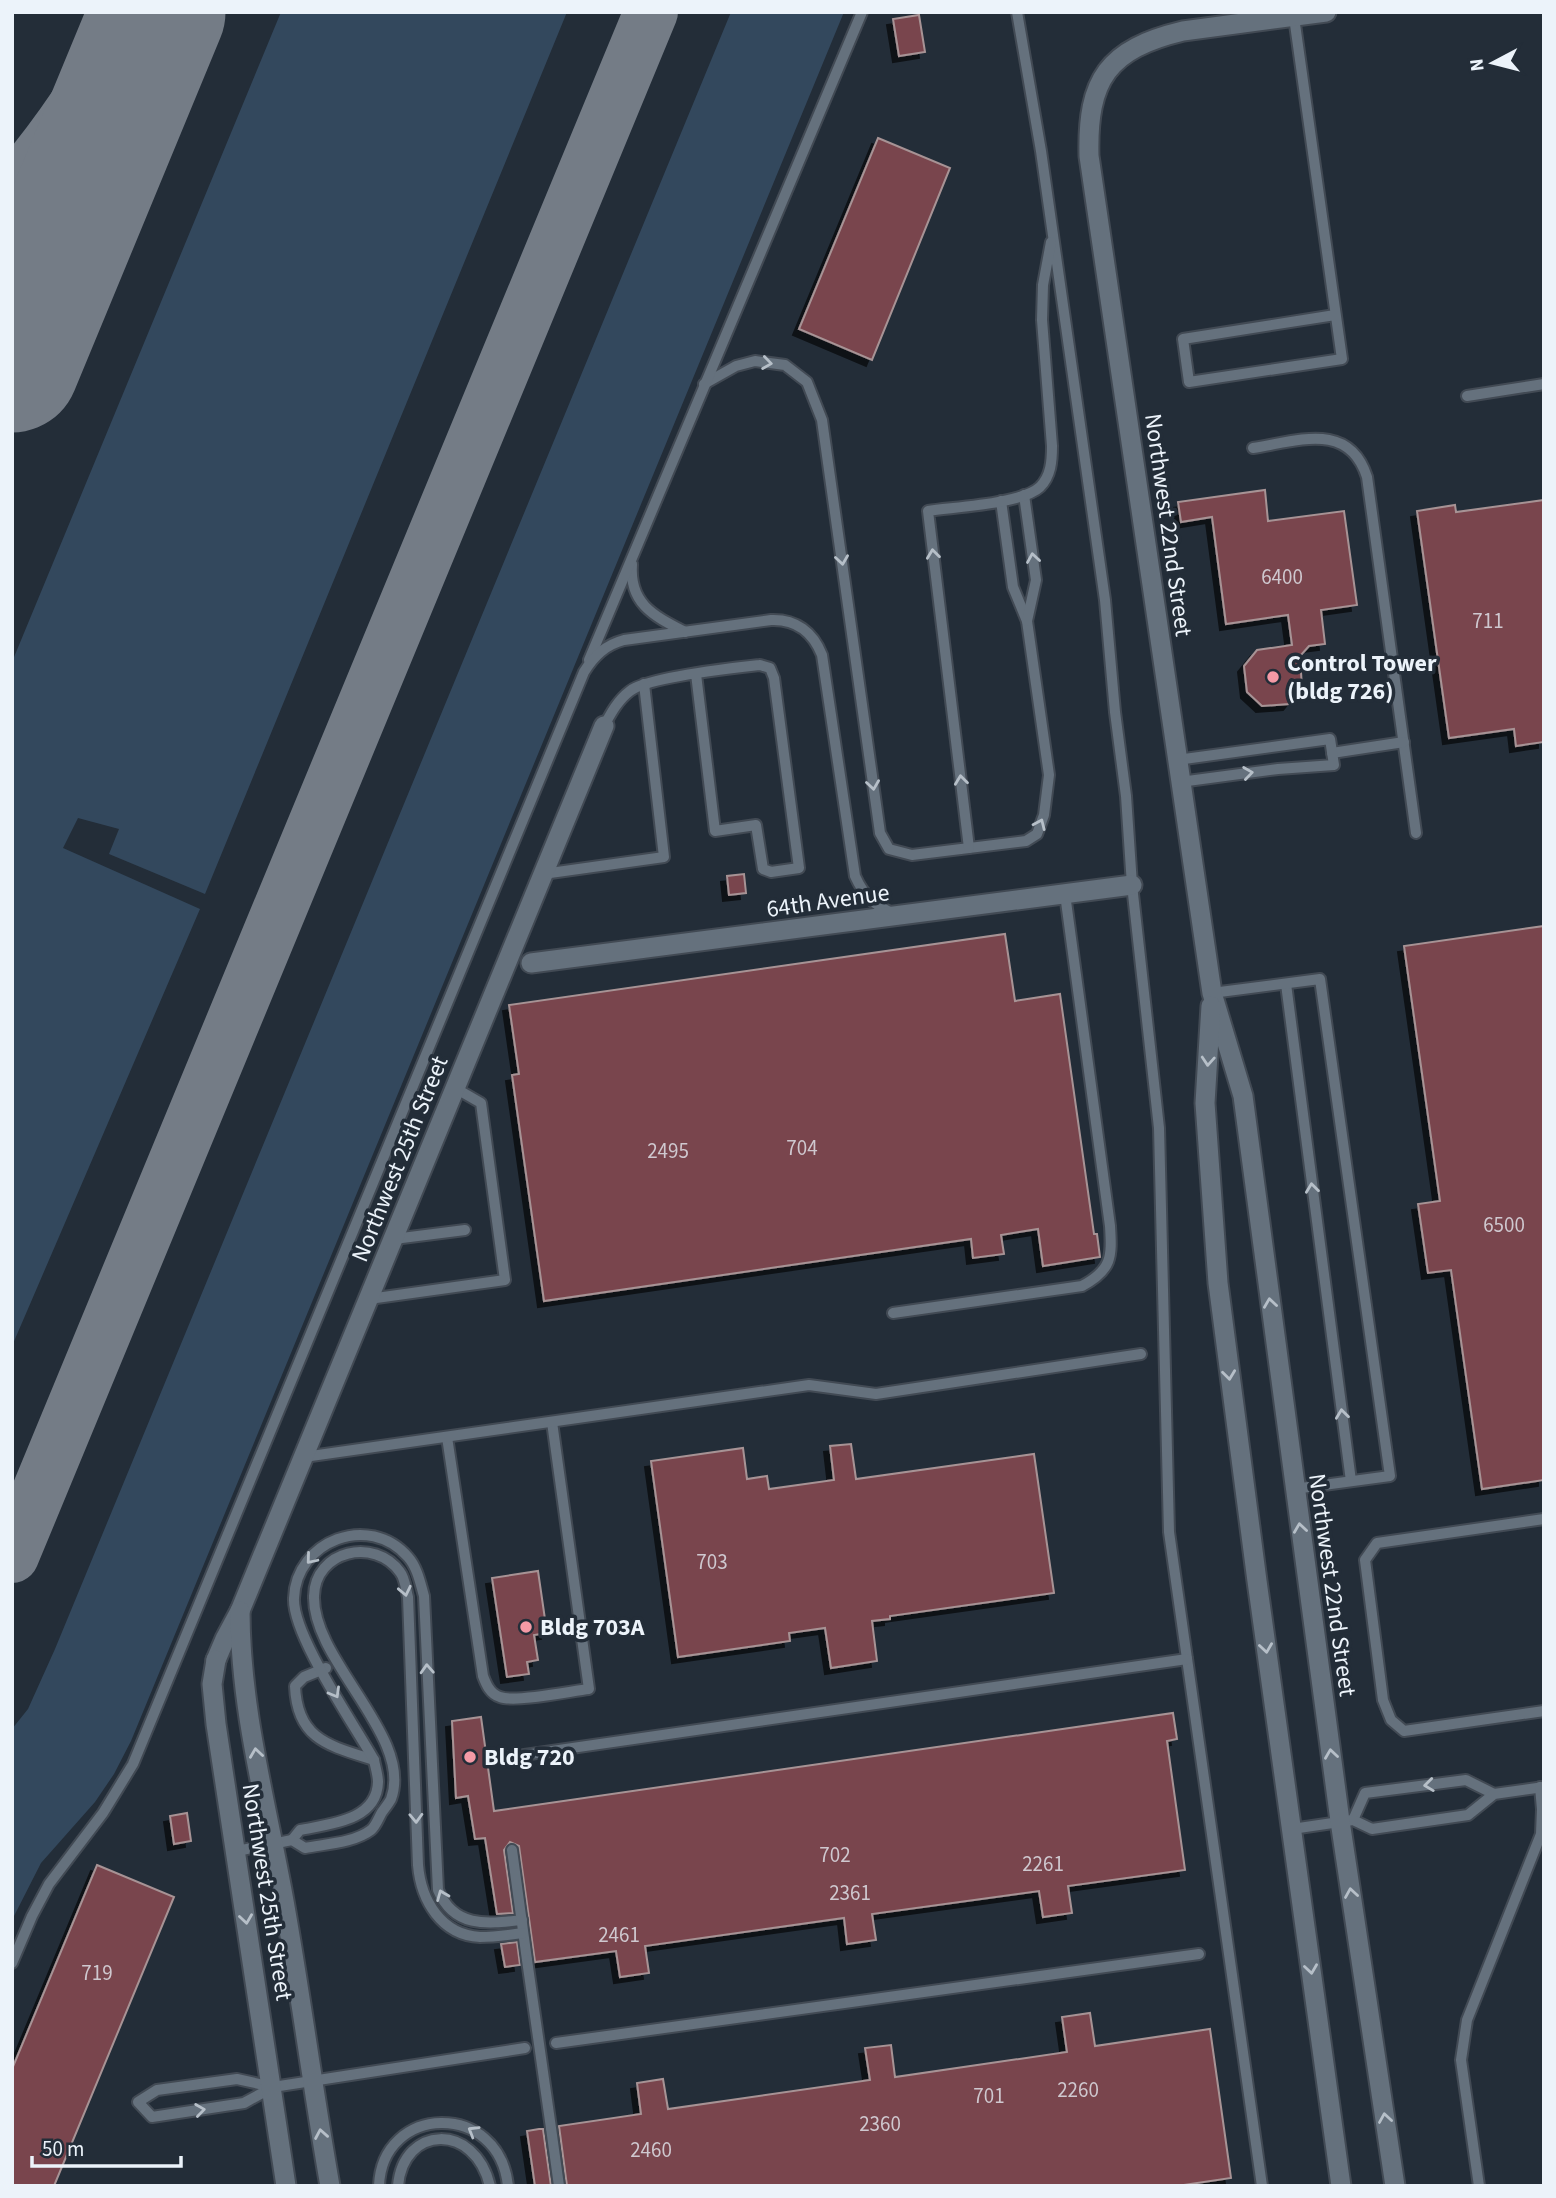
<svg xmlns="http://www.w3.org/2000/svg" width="1556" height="2198" viewBox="0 0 1556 2198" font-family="'Source Sans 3',sans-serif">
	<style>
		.green { fill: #33485d }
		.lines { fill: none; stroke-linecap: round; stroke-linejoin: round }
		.taxiway { stroke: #747c86; stroke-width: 54 }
		.runway { stroke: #747c86; stroke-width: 135 }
		.building { fill: #79454d; stroke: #a79395; stroke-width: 2; filter: url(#shadow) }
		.service-casing { stroke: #424a54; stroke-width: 14 }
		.minor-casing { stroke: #424a54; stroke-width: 23 }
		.tertiary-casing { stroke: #424a54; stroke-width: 23 }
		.service { stroke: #65717d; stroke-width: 10 }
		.minor { stroke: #65717d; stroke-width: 19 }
		.tertiary { stroke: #65717d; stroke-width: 19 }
		.service-bridge-casing { stroke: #424a54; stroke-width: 14; stroke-linecap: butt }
		.service-bridge { stroke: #65717d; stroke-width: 10 }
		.oneway { stroke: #b6bfc8 }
		.poi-dot { fill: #f49aa6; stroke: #232d38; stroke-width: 2.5 }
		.labels { text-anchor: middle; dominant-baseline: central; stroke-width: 7; stroke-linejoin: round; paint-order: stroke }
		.number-label { font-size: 21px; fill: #cfc8cf }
		.street-label { font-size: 24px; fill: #ecf3fa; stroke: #232d38 }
		.poi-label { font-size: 24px; font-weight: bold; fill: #ecf3fa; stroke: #232d38; text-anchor: start }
	</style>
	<defs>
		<filter id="shadow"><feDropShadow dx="-6" dy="6" stdDeviation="0" flood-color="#0009"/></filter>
	</defs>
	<rect width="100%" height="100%" fill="#232d38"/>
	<g class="green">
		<polygon points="281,12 567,12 205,894 109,854 119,829 78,818 63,848 200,909 12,1346 12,662"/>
		<polygon points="731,12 844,12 131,1741 114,1774 95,1802 41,1863 12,1920 12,1729 28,1709 55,1649"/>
	</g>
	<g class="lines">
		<g class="taxiway">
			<path d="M12,188C60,134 98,74 133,12"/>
			<polyline points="12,1556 651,12"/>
		</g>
		<polyline class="runway" points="12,365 158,12"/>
	</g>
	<g class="building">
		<polygon points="919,15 925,52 899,56 893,19"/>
		<polygon points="878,138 950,168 872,360 799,329"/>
		<polygon points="1265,490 1268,521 1344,511 1357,605 1321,610 1325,644 1309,646 1300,656 1302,688 1289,704 1262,706 1247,692 1244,666 1257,650 1292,645 1288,615 1226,624 1212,517 1181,522 1178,502"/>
		<polygon points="1544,500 1544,742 1516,746 1514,729 1449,738 1417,511 1455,505 1456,512"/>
		<polygon points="744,874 746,893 729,895 727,876"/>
		<polygon points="1544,926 1544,1480 1482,1489 1451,1270 1428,1273 1418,1204 1440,1201 1404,946"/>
		<polygon points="1005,934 1015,1001 1060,994 1094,1234 1097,1234 1100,1257 1043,1266 1038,1229 1001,1235 1004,1254 973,1258 971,1239 544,1301 512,1075 519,1074 509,1005"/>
		<polygon points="851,1444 856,1479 1034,1454 1054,1593 890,1616 890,1619 872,1621 877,1661 831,1668 825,1628 789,1633 790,1641 678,1657 651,1461 743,1448 747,1479 767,1476 769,1489 834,1480 830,1446"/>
		<polygon points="538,1571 547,1633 534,1635 538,1660 527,1662 529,1674 507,1677 492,1578"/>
		<polygon points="1173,1713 1177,1739 1167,1741 1185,1870 1068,1886 1072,1913 1043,1917 1039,1891 872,1914 876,1940 847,1944 844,1918 645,1946 649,1973 620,1977 616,1951 535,1962 519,1846 510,1842 504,1850 513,1913 497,1914 485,1838 475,1839 468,1796 456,1798 452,1721 481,1717 494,1811"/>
		<polygon points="187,1813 191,1841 174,1844 170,1816"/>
		<polygon points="97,1865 174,1897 54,2186 12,2186 12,2069"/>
		<polygon points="517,1942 520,1965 505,1967 501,1944"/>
		<polygon points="1090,2013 1095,2046 1210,2029 1231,2178 1177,2186 567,2186 559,2126 641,2114 637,2083 663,2079 668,2109 870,2080 865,2048 891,2045 895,2077 1067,2052 1062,2017"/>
		<polygon points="539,2129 543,2129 551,2186 535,2186 527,2131"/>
	</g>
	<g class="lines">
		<defs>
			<g id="service">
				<polyline points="1017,12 1041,151 1105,600 1115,712 1126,796 1132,885 1159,1128 1169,1532 1262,2186"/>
				<polyline points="1294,17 1342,359 1189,382 1183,339 1335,315"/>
				<polyline points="704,384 736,366 755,361 785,365 807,382 822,420 880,833 889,849 912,855 1026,841 1037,834 1044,815 1049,775 1027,621 1013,587 1001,501"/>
				<polyline points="1467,396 1544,384"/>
				<path d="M1253,448C1298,441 1349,421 1367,477L1416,833"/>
				<polyline points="1024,495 1036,580 1027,621"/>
				<path d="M632,564C629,604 654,616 685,632"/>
				<polyline points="589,660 862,12"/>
				<path d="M604,726C611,713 618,700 630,691C648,677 733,668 760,665L770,668L774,678L799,868L771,872L763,869L756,825L715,831L696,674"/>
				<polyline points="1332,753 1404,742"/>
				<polyline points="1177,760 1330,739 1334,765 1278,769 1180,782"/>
				<path d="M969,848L928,511C953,507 1022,504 1040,487C1051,476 1052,461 1052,446L1042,320L1043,285L1051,242"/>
				<polyline points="543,874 664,857 644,684"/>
				<polyline points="1286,984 1351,1481"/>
				<polyline points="1212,993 1320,979 1390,1476 1294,1489"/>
				<polyline points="394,1239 465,1230"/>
				<polyline points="369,1299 505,1280 481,1103 455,1088"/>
				<path d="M893,1313L1082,1286C1112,1270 1112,1257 1110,1226L1065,894"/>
				<path d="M447,1437L483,1676C486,1684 490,1694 500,1697C515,1703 571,1691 589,1689L552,1422"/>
				<polyline points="304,1457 809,1385 876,1394 1141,1354"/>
				<polyline points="1544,1519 1377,1543 1365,1560 1383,1700 1391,1720 1404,1731 1544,1711"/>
				<path d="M326,1668L304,1677L295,1686C297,1740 330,1746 374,1760"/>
				<polyline points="496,1759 1187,1659"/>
				<polyline points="1353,1820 1365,1793 1466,1780 1494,1794"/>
				<polyline points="1292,1829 1353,1820 1372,1829 1468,1815 1494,1794 1544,1787"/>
				<path d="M292,1840L300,1830C329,1824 377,1821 378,1782C378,1775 375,1766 374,1760C354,1724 292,1635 294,1598C296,1541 369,1512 408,1557C417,1567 420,1582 424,1596L438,1890C454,1928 486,1924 522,1920"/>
				<polyline points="512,1850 527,1960"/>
				<path d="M237,1851L292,1840L305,1848C325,1844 354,1843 371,1830C376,1826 379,1817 382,1812C385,1808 389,1803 391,1799C414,1737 312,1661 314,1596C315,1550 375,1537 400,1572C405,1578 406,1590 408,1597L418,1865C421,1900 441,1935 480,1937C494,1937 509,1935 523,1933"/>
				<path d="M12,1963L32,1916L49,1884L103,1813L133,1764L584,672C594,656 605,645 624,640L771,620C796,619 813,632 822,655L855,876C864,896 874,905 894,914"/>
				<polyline points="556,2043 1199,1954"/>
				<polyline points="273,2087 237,2079 157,2090 138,2102 152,2117 244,2103 273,2087 525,2048"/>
				<polyline points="551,2128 559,2186"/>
				<path d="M379,2186C382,2104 499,2100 508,2186"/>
				<path d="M398,2186C403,2125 475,2122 490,2186"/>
				<polyline points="1479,2186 1461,2060 1467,2020 1541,1834 1542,1809 1540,1787"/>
			</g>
			<g id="minor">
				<polyline points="531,963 1132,885"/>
				<polyline points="216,1660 225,1639 240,1611 604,726"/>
			</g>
			<g id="tertiary">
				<path d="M1326,12L1183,31C1108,49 1087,79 1089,156L1212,993L1243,1096L1340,1821L1395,2186"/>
				<polyline points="1211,1006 1205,1103 1218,1283 1257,1581 1341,2186"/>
				<path d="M240,1611C240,1709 267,1806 284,1901C301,1996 313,2091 330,2186"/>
				<polyline points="216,1660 212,1684 216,1724 286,2186"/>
			</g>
		</defs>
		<use href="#service" class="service-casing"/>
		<use href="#minor" class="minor-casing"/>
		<use href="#tertiary" class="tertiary-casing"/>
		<use href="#service" class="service"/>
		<use href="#minor" class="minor"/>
		<use href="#tertiary" class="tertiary"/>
		<defs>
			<polyline id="service-bridge" points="527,1960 551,2128"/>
		</defs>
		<use href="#service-bridge" class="service-bridge-casing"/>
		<use href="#service-bridge" class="service-bridge"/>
	</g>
	<defs><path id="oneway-chevron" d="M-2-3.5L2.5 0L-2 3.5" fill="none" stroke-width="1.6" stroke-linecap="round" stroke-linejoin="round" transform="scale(1.75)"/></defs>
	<g class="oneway">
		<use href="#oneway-chevron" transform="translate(767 363) rotate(8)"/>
		<use href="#oneway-chevron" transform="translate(933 554) rotate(-97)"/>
		<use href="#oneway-chevron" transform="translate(1033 558) rotate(-99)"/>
		<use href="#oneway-chevron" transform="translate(842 560) rotate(82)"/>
		<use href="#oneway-chevron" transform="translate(1248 773) rotate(-8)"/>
		<use href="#oneway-chevron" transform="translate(961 780) rotate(-97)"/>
		<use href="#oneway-chevron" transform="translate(873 785) rotate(82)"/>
		<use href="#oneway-chevron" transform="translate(1040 824) rotate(-66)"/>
		<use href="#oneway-chevron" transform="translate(1208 1061) rotate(94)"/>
		<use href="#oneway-chevron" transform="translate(1312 1188) rotate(-97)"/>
		<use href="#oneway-chevron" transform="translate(1270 1303) rotate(-98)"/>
		<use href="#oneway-chevron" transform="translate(1229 1375) rotate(83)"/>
		<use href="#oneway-chevron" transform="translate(1342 1414) rotate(-97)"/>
		<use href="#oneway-chevron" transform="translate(1300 1528) rotate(-98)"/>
		<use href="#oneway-chevron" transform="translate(311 1559) rotate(130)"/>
		<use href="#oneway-chevron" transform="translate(405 1591) rotate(78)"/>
		<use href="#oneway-chevron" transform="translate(1266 1648) rotate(82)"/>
		<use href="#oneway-chevron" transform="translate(427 1669) rotate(-93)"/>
		<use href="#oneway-chevron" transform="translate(335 1693) rotate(60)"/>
		<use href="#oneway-chevron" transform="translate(256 1753) rotate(-98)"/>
		<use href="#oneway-chevron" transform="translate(1331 1754) rotate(-98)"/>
		<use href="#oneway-chevron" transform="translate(1429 1785) rotate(173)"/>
		<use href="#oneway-chevron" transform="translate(416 1818) rotate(88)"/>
		<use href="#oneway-chevron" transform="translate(1351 1893) rotate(-99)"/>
		<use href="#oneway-chevron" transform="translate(442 1895) rotate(-112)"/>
		<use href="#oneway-chevron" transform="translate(246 1919) rotate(82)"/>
		<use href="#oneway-chevron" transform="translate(1311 1969) rotate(82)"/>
		<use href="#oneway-chevron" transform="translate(200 2110) rotate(-8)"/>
		<use href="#oneway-chevron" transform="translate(1385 2118) rotate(-99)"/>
		<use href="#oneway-chevron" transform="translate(473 2131) rotate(-149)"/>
		<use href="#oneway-chevron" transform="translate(321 2134) rotate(-100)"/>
	</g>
	<g class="poi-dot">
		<circle cx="1273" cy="677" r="7"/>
		<circle cx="526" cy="1627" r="7"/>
		<circle cx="470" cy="1757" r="7"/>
	</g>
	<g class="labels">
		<g class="number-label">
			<text x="1282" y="577">6400</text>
			<text x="1488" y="621">711</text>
			<text x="802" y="1148">704</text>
			<text x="668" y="1151">2495</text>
			<text x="1504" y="1225">6500</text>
			<text x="712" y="1562">703</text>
			<text x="835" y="1855">702</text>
			<text x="1043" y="1864">2261</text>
			<text x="850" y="1893">2361</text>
			<text x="619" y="1935">2461</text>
			<text x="97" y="1973">719</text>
			<text x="1078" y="2090">2260</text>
			<text x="989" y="2096">701</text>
			<text x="880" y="2124">2360</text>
			<text x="651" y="2150">2460</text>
		</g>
		<g class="street-label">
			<text transform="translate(1168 525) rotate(82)">Northwest 22nd Street</text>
			<text transform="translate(828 901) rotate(-8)">64th Avenue</text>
			<text transform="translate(400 1159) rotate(-68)">Northwest 25th Street</text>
			<text transform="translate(1332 1585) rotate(82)">Northwest 22nd Street</text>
			<text transform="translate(267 1892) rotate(81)">Northwest 25th Street</text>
		</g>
		<g class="poi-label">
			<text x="1287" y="663">Control Tower<tspan x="1287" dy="28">(bldg 726)</tspan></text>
			<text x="540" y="1627">Bldg 703A</text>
			<text x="484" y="1757">Bldg 720</text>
		</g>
	</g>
	<rect width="1556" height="2198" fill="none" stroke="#ecf3fa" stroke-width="28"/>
	<g transform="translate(1493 63) rotate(263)" stroke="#232d38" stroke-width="5" paint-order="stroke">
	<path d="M0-5L12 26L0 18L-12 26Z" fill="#ecf3fa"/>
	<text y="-10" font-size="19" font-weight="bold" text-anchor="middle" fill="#ecf3fa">N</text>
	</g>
	<path d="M32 2156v10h149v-10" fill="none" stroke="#ecf3fa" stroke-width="3.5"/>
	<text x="42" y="2156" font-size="21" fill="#ecf3fa" stroke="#232d38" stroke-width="5" paint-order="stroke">50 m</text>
</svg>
